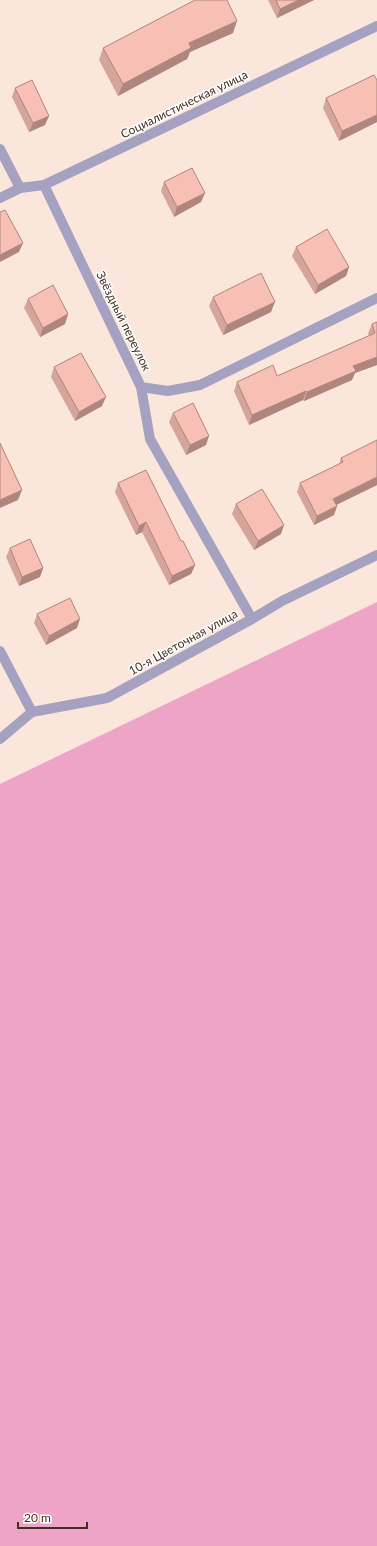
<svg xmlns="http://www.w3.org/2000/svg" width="377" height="1546" viewBox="0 0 377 1546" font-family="Lato,sans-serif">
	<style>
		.green { fill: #eea4c7 }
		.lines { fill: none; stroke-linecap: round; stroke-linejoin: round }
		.minor { stroke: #a4a1c1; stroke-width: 10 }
		.wall { fill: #d5a49b }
		.shaded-wall { fill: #ae867e }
		.building { fill: #f8bfb4; stroke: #ae867e }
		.labels { text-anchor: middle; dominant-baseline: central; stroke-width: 3; stroke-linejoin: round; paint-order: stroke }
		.street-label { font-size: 12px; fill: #422e23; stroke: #fff }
	</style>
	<rect width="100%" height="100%" fill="#fbe6db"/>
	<polygon class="green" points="377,602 377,1546 0,1546 0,784"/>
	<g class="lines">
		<g class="minor">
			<polyline points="0,149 20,188"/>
			<polyline points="44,185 141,387 168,391 200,385 377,298"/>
			<polyline points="0,198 20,188 44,185 377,26"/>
			<polyline points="141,387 150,439 252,619"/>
			<polyline points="0,651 32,712"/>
			<polyline points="0,739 32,712 107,698 252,619 282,601 377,555"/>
		</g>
	</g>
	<g class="wall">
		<polygon points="268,0 314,0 277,18"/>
		<polygon points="233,33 190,52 187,59 118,96 99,60 103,48"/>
		<polygon points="377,80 377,122 339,141 323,108 326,98"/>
		<polygon points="15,88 45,125 29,132 12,97"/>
		<polygon points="164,182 201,202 174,217 161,191"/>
		<polygon points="296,247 349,267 346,276 315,294 292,256"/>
		<polygon points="213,297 271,312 223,335 209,306"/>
		<polygon points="28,299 68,314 65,324 40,337 24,308"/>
		<polygon points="377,322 377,365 355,373 352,380 304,401 303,400 249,425 234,391 237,382 277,376 369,336 368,333 372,324"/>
		<polygon points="54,367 102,406 75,421 51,377"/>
		<polygon points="173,413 206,445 186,455 169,422"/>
		<polygon points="377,441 377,485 336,505 337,506 334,515 314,525 297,492 300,483 339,464 341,458"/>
		<polygon points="118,483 181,541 195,565 191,574 169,585 142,532 136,535 115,492"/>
		<polygon points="236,504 281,534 254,550 232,514"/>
		<polygon points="10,548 43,568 40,577 19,586 6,557"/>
		<polygon points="37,614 77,628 46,645 34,623"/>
	</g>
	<g class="shaded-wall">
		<polygon points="299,0 314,0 277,18 280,9"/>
		<polygon points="237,21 233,33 190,52 187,59 118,96 123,84 189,43"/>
		<polygon points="377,115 377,122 339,141 342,131"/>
		<polygon points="49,116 45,125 29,132 33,123"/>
		<polygon points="205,193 201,202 174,217 177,207"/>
		<polygon points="23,243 19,252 0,262 0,255"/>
		<polygon points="349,267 346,276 315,294 318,285"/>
		<polygon points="275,302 271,312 223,335 227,325"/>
		<polygon points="68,314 65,324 40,337 43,328"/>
		<polygon points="377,357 377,365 355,373 352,380 304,401 307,392 353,366"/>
		<polygon points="306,391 303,400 249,425 252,415"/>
		<polygon points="106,397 102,406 75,421 79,412"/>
		<polygon points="209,436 206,445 186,455 190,445"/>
		<polygon points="377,477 377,485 330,508 333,499"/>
		<polygon points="22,490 18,500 0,508 0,500"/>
		<polygon points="337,506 334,515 314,525 317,516"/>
		<polygon points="146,522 142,532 136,535 139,526"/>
		<polygon points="284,525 281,534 254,550 258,541"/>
		<polygon points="195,565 191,574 169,585 172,576"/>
		<polygon points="43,568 40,577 19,586 22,577"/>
		<polygon points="80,619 77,628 46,645 49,636"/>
	</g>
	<g class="building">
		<polygon points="195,0 227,0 237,21 189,43 191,48 123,84 103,48"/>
		<polygon points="276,0 299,0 280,9"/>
		<polygon points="374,75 377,80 377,115 342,131 326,98"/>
		<polygon points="32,80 49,116 33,123 15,88"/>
		<polygon points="192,168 205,193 177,207 164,182"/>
		<polygon points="5,210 23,243 0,255 0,212"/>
		<polygon points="327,229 349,267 318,285 296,247"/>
		<polygon points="261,273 275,302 227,325 213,297"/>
		<polygon points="53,285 68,314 43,328 28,299"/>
		<polygon points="377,322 377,357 353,366 356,371 307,392 306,391 252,415 237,382 273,365 277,376 375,333 372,324"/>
		<polygon points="81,353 106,397 79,412 54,367"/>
		<polygon points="193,403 209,436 190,445 173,413"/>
		<polygon points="377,440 377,477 333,499 337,506 317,516 300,483 343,462 341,458"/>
		<polygon points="0,443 22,490 0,500"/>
		<polygon points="146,470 181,541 183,541 195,565 172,576 146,522 139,526 118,483"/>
		<polygon points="262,489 284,525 258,541 236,504"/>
		<polygon points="30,539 43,568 22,577 10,548"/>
		<polygon points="70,598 80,619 49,636 37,614"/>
	</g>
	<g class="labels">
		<g class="street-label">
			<text transform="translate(184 104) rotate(-26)">Социалистическая улица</text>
			<text transform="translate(124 321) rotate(64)">Звёздный переулок</text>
			<text transform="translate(183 642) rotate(-29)">10-я Цветочная улица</text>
		</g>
	</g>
	<path d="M18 1522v6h69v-6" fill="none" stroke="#422e23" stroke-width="2"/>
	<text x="24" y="1522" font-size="12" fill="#422e23" stroke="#ffffff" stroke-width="3" paint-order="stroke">20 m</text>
</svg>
